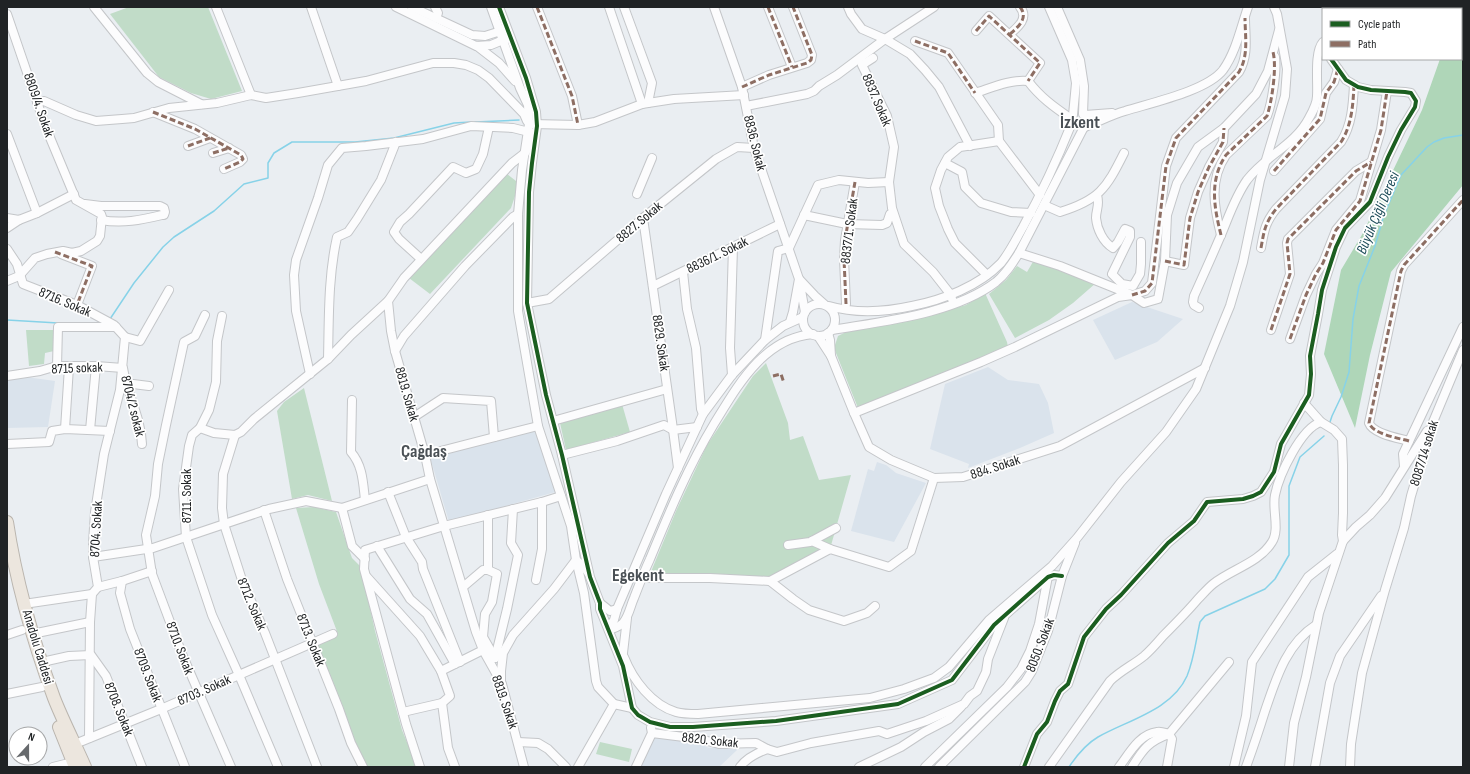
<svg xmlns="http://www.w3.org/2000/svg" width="1470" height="774" viewBox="0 0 1470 774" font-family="'Sofia Sans Condensed',sans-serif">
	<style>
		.built { fill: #dae3ec }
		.green { fill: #c1dcc8 }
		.forest { fill: #afd6b8 }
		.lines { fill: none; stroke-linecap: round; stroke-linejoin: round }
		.stream { stroke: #87d2e8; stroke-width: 1.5 }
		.minor-casing { stroke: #c4c6c9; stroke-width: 10 }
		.highway-casing { stroke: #bab5ae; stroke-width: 14 }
		.minor { stroke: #fcfcfd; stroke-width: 8 }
		.highway { stroke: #ece6de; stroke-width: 12 }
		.quiet { stroke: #8d6e63; stroke-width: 3; stroke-dasharray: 6 3; stroke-linecap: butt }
		.cycleway-casing { stroke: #fff; stroke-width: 6 }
		.cycleway { stroke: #1b5e20; stroke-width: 4 }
		.labels { text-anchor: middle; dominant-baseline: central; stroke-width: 3.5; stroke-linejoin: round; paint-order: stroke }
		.street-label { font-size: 14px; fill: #202325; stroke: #fff }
		.water-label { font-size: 15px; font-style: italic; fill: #1e4c59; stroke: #fff }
		.district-label { font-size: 18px; font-weight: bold; fill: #4a5055; stroke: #fff }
	</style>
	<rect width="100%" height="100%" fill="#eaeef2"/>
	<g class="built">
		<polygon points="1132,302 1183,319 1157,342 1115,360 1093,320"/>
		<polygon points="988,367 1008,380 1039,384 1048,403 1054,433 1020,448 968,468 969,464 930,449 945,384"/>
		<polygon points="26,377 55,381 48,427 7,428 7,379"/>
		<polygon points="538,426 559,491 449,522 430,457"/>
		<polygon points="877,462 886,465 896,473 926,483 894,542 851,531 868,469 874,471"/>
		<polygon points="653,737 696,742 709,748 736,746 737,750 719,767 640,767"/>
	</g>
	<g class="green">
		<polygon points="129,7 208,7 242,91 211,99 191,93 159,77 110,14"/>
		<polygon points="507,174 516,181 516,193 511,208 430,294 409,278"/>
		<polygon points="1034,260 1096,283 1073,303 1049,320 1015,338 989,294 1006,280 1017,266 1027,272"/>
		<polygon points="985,293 1007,342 1008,347 858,408 834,348 838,336 846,332 930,315 966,305"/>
		<polygon points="26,330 54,330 54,351 45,353 44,364 29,366"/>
		<polygon points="766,363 788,423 790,440 803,436 819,480 851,475 830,549 767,580 648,579 676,511 707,445 753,376"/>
		<polygon points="304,388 332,501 308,495 292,499 277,411 284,402"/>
		<polygon points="622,404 630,432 566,450 560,423"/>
		<polygon points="314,507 336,512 352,558 361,567 375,631 402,730 417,767 365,767 316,643 338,634 319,584 296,508"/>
		<polygon points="600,742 632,749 629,762 596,754"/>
	</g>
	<polygon class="forest" points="1458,7 1463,7 1463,185 1391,272 1370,355 1355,428 1324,354 1341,270 1363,233 1422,110 1440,59 1461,59 1461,9 1457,9"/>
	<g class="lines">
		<g class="stream">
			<polyline points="475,122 519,120"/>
			<polyline points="110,319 134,283 163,247 174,237 214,211 244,184 268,178 268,163 274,153 292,142 355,142 394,138 454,123 471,122"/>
			<polyline points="7,320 58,323"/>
			<polyline points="62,323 102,323"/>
			<polyline points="1330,422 1332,416 1341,397 1349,372 1353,319 1359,286 1375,246 1384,215 1401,175 1427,147 1434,142 1444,138 1463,135"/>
			<path d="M1069,767C1077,755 1086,744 1098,737C1128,720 1172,710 1187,676C1194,659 1196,640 1200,622L1205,616L1265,589L1275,579L1289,555V486L1300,457L1324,436"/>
		</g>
		<defs>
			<g id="minor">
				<polyline points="94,7 147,73 158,82 201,104"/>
				<polyline points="216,7 251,95"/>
				<polyline points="311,7 338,86"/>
				<polyline points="396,7 476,46 491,45 508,38"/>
				<polyline points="412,7 472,35 485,36 504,30"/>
				<polyline points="435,7 438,13 436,18"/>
				<polyline points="491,7 520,88 528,105 529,124 522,170 518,214 518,311 538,426 571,526 576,560 584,567 589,574"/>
				<polyline points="499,7 526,78 536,112 537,126 532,163 529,192 527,303 546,395 562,455 590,577 600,603 600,609 623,666 632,708 638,715 650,722 670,727 693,727 776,721 898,704 952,680 994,625 1048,577 1054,575 1062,576"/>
				<polyline points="537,7 572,96 578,125"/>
				<polyline points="609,7 642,104"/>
				<polyline points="714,7 742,87 754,148 799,279 793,312 790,322"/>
				<polyline points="768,7 792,67"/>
				<polyline points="848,7 851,14 862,29 885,39 910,54 925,70 939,87 970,146"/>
				<polyline points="1049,7 1072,60 1076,83 1073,115"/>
				<polyline points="1057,7 1080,60 1084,86 1083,114"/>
				<polyline points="7,14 46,128 76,200 101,214 102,217 100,236 97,241 81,251 72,253 63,251 47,254 35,258 19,276 7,281"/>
				<polyline points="1461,25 1463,25"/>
				<polyline points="976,31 989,16 1040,63 1028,81"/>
				<path d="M1010,34C1018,27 1029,18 1020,7"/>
				<polyline points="915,41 948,53 998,125 999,141 1040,195"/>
				<polyline points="477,46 499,63 515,81"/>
				<polyline points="873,58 862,65 887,116 894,147 889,182 892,208 904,244 933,272 951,295 952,299"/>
				<polyline points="742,87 769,75 807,63 811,60 812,55 793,7"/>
				<path d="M975,93C991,88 1011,79 1028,81C1040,97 1054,107 1070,118"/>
				<polyline points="37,103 44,101 76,115 96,121 122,119 134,118 169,108 217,103 251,95 266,98 298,93 366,81 433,63 454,63 466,65 478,70 489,78 524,114 527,121"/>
				<polyline points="648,103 674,99 744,95"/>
				<polyline points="746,106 807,94 814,91 819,86 837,75 885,39 934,7"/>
				<polyline points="153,112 195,129 241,155 243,159 240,162 224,169"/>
				<polyline points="1085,115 1112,113"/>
				<polyline points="532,124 578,125 595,122 642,104 648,103 652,83 624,7"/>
				<path d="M1085,127C1098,122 1111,115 1125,111C1150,103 1207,91 1223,70C1236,52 1241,27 1248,7"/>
				<polyline points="7,134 37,213"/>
				<polyline points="188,146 210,138"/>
				<polyline points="213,153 229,148"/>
				<polyline points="945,163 962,172 965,187 981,203 1011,212 1031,213"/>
				<polyline points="1274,171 1320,119 1326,93 1334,82 1338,69"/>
				<polyline points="637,194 652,158"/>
				<path d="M1097,195C1100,206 1096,209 1096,218C1097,229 1103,242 1113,248L1118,242L1125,229L1130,231V237L1112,274L1122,284L1133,286L1140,274L1141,264V242"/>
				<path d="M85,204L101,206H160L164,208L165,212L164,215H162C141,220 122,224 101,220"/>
				<path d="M1044,205L1060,212C1099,200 1106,189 1124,153"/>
				<polyline points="804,215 847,224 882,225 887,223 890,214 893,213"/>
				<polyline points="7,218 19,220 37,213 74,194"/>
				<polyline points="643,218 672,422 678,468"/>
				<polyline points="7,228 19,220"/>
				<path d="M1221,235C1214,207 1209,180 1226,155L1267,116C1272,103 1277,71 1275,57"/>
				<path d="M1261,248C1264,231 1265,223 1276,209L1341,142C1352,125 1353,104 1354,85"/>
				<polyline points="7,249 17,264 23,284 77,305 114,325 125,337 120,390 104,454 95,512 93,543 93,557 98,587 92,594 90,622 89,738"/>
				<path d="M1019,253L1060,266L1132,295L1145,291L1152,283L1166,166L1176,138L1239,72C1249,55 1245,36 1245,18"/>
				<polyline points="61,254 92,266 77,305"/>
				<polyline points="421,259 399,239 394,232 400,222 409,214 453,167 466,173 476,169 483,154 489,127"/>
				<polyline points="1165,261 1184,265 1190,218 1198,192 1209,167 1223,142 1224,128"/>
				<polyline points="683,272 687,309 696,348 701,409 703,414"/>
				<polyline points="987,275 955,243 948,229 939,206 935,188 941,170 948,157 960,147 999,141"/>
				<polyline points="653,286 780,224"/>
				<polyline points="527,303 549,299 643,218 716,159 737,147 754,148"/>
				<circle cx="819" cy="320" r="16"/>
				<polyline points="846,304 844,259 845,240 855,182"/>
				<path d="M829,306C856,314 885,312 912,306C943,300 979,286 1001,263C1010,252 1016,239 1023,227C1041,194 1057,160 1071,125"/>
				<path d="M1199,308L1194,305L1193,302L1194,296C1203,276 1212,256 1221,235C1229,216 1235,197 1247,180C1265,156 1295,145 1309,118C1313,111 1317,104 1317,96C1318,82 1314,52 1323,42"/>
				<polyline points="805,312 799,279 815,296 824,304"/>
				<polyline points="205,315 195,336 184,342 166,425 158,464 155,496 146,535 152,574 182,654 231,767"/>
				<path d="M832,330C884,321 954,314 996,282C1006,274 1012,264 1019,253L1083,129"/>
				<polyline points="1271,330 1290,274 1287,243 1288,239 1356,171 1371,162"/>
				<polyline points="828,333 830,340 831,356 854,413 869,447 891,460 934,478 963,477 1060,446 1205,368"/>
				<polyline points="818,336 831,356"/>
				<polyline points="125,337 140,341 169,290"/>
				<polyline points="1290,339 1306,295 1316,274 1323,263 1336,230 1360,201 1381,130 1387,91"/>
				<polyline points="765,340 778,251 789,248 818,185 839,180 868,183 889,182"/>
				<polyline points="395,351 404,336 465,266 513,217 518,214"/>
				<path d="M328,359C329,318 328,277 337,237L348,232L357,219L381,180L396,142"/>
				<polyline points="57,366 58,327 116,327"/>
				<polyline points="310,374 296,311 294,275 296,260 318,198 328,165 342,148 366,146 423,139 471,126 513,128 533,133"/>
				<polyline points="732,375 730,348 733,247"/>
				<path d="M7,376L40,371L57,366H96L123,368C127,394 141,417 142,444"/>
				<polyline points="125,383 149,386"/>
				<path d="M352,400L351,452C363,466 363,483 365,500"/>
				<polyline points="1304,403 1321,422"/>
				<polyline points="854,413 981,362 1015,347 1118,297 1132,295 1144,303 1158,299 1165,261 1167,215 1177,183 1198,147 1224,128 1256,94 1268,71 1279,30"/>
				<polyline points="414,417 443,398 491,401 494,437"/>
				<polyline points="553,421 667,389"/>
				<polyline points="200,428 209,410 216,382 217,341 222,316"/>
				<polyline points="65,429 69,367"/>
				<polyline points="90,430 96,366"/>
				<polyline points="235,435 223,474 222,508 224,524 242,580 265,633 317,767"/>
				<path d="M1409,441C1398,438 1373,434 1369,423L1401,271L1404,265L1463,200"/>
				<polyline points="7,444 49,442 52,431 65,429 110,431"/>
				<polyline points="425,455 538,426"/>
				<polyline points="562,455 617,441 664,425 673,430 697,427"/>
				<polyline points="1404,466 1403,454 1463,327"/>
				<polyline points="388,492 406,537 422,562 423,569 460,662"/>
				<polyline points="342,508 352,546 365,559"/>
				<polyline points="264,510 287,579 339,709 351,743 363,767"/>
				<polyline points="812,541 830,549"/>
				<polyline points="788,545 810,542 836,528"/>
				<polyline points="377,546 410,599 427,614 455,664"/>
				<polyline points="93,557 153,548 269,509 306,501 342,508 430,479"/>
				<polyline points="576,560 584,593 596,681 598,687 614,704"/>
				<polyline points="488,570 497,574 492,602 485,614 483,637 495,658"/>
				<polyline points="367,577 420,636 441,671 450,696 442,703 403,712"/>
				<polyline points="642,578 710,578 770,581 793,599 809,610 844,621 867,613 875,606"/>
				<polyline points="536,580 542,549 542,502"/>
				<polyline points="122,581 120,593 130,629 185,767"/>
				<polyline points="770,581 830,549 889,567 911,551 934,478"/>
				<polyline points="98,587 122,581 152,571"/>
				<polyline points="463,587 483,570 488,570 488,515"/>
				<polyline points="600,603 610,611 617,609"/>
				<polyline points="24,604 92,594"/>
				<polyline points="609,627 614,620 617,609 666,494 703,414 732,375 765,340 783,326 803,317"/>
				<path d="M609,630C614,628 619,627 623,623C629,616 630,607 634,598C639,585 644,572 650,559C669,513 688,467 714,424C737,387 763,338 813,334"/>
				<polyline points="32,634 90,622"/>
				<polyline points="7,635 22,630"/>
				<polyline points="623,653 627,618"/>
				<path d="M624,657C633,680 652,705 676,712C683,714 691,714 698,714L870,698L904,689L934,678L949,667L989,620L1052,566L1077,538L1121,482L1166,432L1196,389L1230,306L1243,262L1260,180L1285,96L1287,69L1277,14L1274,7"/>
				<polyline points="495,658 507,609 518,555 511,543 513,509"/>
				<polyline points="42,662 69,656 91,655 106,676 142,767"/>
				<polyline points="441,671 483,650"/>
				<polyline points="501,682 501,671 503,653 513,635 554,589 576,560"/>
				<polyline points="7,694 42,687"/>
				<polyline points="442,703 448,748 455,767"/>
				<polyline points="652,733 700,739 719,744 756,743 767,749"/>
				<polyline points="518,742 538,743 548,749 566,767"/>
				<polyline points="75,744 161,709 333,634"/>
				<polyline points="53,767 73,762"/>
				<polyline points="278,767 239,675 212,615 186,537 183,489 189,446 192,435 200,428 214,433 235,435 241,432 254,419 328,359 351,335 388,301"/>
				<polyline points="420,767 406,724 364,569 365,550 444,526 542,502 561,496"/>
				<polyline points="524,767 502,684 483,650 476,632 430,479 425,455 395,351 391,331 388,301 404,278 512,163 525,153 534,137"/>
				<polyline points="578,767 614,704 632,708"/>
				<polyline points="636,767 652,733 651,728"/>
				<path d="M740,767C746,758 757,753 767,749L777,752L811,743L879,731L887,734L926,721L964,704L970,696L977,691L986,672L988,659L1004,618"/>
				<polyline points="859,767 901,747 924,732 949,719 961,707"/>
				<polyline points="925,767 1007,687 1021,669 1030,651 1039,624 1048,576"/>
				<polyline points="939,767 1025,682 1032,671 1048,631 1062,576 1075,543"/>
				<polyline points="1024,767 1037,734 1047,722 1055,701 1060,691 1068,684 1084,637 1106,609 1121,595 1168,543 1194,521 1207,502 1243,499 1253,496 1261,492 1274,472 1281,444 1309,395 1311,374 1310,356 1318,314 1322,290 1336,247 1345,228 1370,202 1388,157 1401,130 1415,107 1416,101 1411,93 1405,92 1371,90 1358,87 1346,80 1331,59"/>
				<path d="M1049,767L1110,681C1120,671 1133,665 1144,656C1151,650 1157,643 1163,636C1175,624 1187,612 1198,599C1203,594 1208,588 1213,584C1232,569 1259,563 1272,542C1280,530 1272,509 1275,495C1279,475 1301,428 1321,422L1334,430L1342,439L1343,465V513L1342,535L1343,541"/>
				<path d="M1119,767C1129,754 1139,734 1157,732C1161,731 1165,733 1169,734L1172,739L1167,767"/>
				<path d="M1132,767C1143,749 1149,741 1169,734L1229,662"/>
				<polyline points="1234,767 1246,716 1252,662 1308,577 1337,554"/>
				<path d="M1246,767C1253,748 1259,730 1265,711C1276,679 1286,644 1316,625"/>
				<polyline points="1289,767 1294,723 1306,677 1319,613 1343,541 1356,527 1370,515 1385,498 1427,431"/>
				<polyline points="1315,767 1330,683 1340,656 1381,596"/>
				<polyline points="1350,767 1351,744 1362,673 1385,590 1404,528 1411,496 1433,422 1463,350"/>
			</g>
			<g id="highway">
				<path d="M7,522C16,582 33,641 54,698C63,721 75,744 85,767"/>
				<polyline points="59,727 75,767"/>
			</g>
		</defs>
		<use href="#minor" class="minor-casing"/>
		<use href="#highway" class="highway-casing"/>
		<use href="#minor" class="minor"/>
		<use href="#highway" class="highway"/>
		<g class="quiet">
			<polyline points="537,7 572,96 578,125"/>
			<polyline points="768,7 792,67"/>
			<polyline points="976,31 989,16 1040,63 1028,81"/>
			<path d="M1010,34C1018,27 1029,18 1020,7"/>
			<polyline points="915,41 948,53 975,93"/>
			<polyline points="742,87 769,75 807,63 811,60 812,55 793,7"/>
			<polyline points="153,112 195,129 241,155 243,159 240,162 224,169"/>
			<polyline points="188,146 210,138"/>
			<polyline points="213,153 229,148"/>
			<polyline points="1274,171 1320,119 1326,93 1334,82 1338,69"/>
			<path d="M1221,235C1214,207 1209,180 1226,155L1267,116C1272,101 1277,67 1273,52"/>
			<path d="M1261,248C1264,231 1265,223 1276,209L1341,142C1352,125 1353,104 1354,85"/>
			<polyline points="55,252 92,266 77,305"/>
			<polyline points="1165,261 1184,265 1190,218 1198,192 1209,167 1223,142 1224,128"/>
			<path d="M1132,295L1145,291L1152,283L1166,166L1176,138L1239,72C1249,55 1245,36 1245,18"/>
			<polyline points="846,304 844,259 845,240 855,182"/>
			<polyline points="1271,330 1290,274 1287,243 1288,239 1356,171 1371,162"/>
			<polyline points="1290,339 1306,295 1316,274 1323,263 1336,230 1360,201 1381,130 1387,91"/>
			<polyline points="773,376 781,374 784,383"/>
			<path d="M1409,441C1398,438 1373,434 1369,423L1401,271L1404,265L1463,200"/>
		</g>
		<defs>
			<g id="cycleway">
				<polyline points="499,7 526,78 536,112 537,126 532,163 529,192 527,303 546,395 562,455 590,577 600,603 600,609 623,666 632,708 638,715 650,722 670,727 693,727 776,721 898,704 952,680 994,625 1048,577 1054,575 1062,576"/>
				<polyline points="1024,767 1037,734 1047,722 1055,701 1060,691 1068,684 1084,637 1106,609 1121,595 1168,543 1194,521 1207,502 1243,499 1253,496 1261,492 1274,472 1281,444 1309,395 1311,374 1310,356 1318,314 1322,290 1336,247 1345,228 1370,202 1388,157 1401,130 1415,107 1416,101 1411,93 1405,92 1371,90 1358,87 1346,80 1331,59"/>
			</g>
		</defs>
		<use href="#cycleway" class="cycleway-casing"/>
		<use href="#cycleway" class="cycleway"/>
	</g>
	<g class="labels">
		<g class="street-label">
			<text transform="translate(877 100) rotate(67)">8837. Sokak</text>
			<text transform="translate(39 105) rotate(71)">8809/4. Sokak</text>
			<text transform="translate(755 143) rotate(76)">8836. Sokak</text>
			<text transform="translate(639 222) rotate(-40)">8827. Sokak</text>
			<text transform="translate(849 231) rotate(-83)">8837/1. Sokak</text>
			<text transform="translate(717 255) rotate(-26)">8836/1. Sokak</text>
			<text transform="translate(65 302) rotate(23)">8716. Sokak</text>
			<text transform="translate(661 343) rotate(82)">8829. Sokak</text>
			<text transform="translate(77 368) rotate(-2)">8715 sokak</text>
			<text transform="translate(407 394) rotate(74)">8819. Sokak</text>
			<text transform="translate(133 406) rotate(76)">8704/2 sokak</text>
			<text transform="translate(1424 453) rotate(-73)">8087/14 sokak</text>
			<text transform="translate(995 467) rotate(-18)">884. Sokak</text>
			<text transform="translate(186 496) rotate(-90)">8711. Sokak</text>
			<text transform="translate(96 529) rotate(-87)">8704. Sokak</text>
			<text transform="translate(252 604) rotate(67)">8712. Sokak</text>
			<text transform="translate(311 640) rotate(68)">8713. Sokak</text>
			<text transform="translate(1040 645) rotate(-69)">8050. Sokak</text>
			<text transform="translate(38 647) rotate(73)">Anadolu Caddesi</text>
			<text transform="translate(180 648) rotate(69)">8710. Sokak</text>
			<text transform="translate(148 675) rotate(69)">8709. Sokak</text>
			<text transform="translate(204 690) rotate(-24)">8703. Sokak</text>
			<text transform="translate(505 702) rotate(71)">8819. Sokak</text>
			<text transform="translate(119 709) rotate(68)">8708. Sokak</text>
			<text transform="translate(710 740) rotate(6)">8820. Sokak</text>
		</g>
		<g class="water-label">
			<text transform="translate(1378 213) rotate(-67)">Büyük Çiğli Deresi</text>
		</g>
		<g class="district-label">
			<text x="1080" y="122">İzkent</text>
			<text x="424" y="451">Çağdaş</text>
			<text x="638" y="575">Egekent</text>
		</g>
	</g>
	<rect width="1470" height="774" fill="none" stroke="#202325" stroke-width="16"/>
	<rect x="1322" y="8" width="140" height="52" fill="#ffffff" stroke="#a6a7a8"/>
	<rect x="1330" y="21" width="20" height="6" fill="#1b5e20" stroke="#a6a7a8"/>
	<text x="1358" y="28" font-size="12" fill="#202325">Cycle path</text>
	<rect x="1330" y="41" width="20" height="6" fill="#8d6e63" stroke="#a6a7a8"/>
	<text x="1358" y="48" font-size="12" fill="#202325">Path</text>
	<g transform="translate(28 746) rotate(21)"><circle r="19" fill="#ffffff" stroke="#a6a7a8"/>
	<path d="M0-3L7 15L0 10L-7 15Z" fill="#676a6d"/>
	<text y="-6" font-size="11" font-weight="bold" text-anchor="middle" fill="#202325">N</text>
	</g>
</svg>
